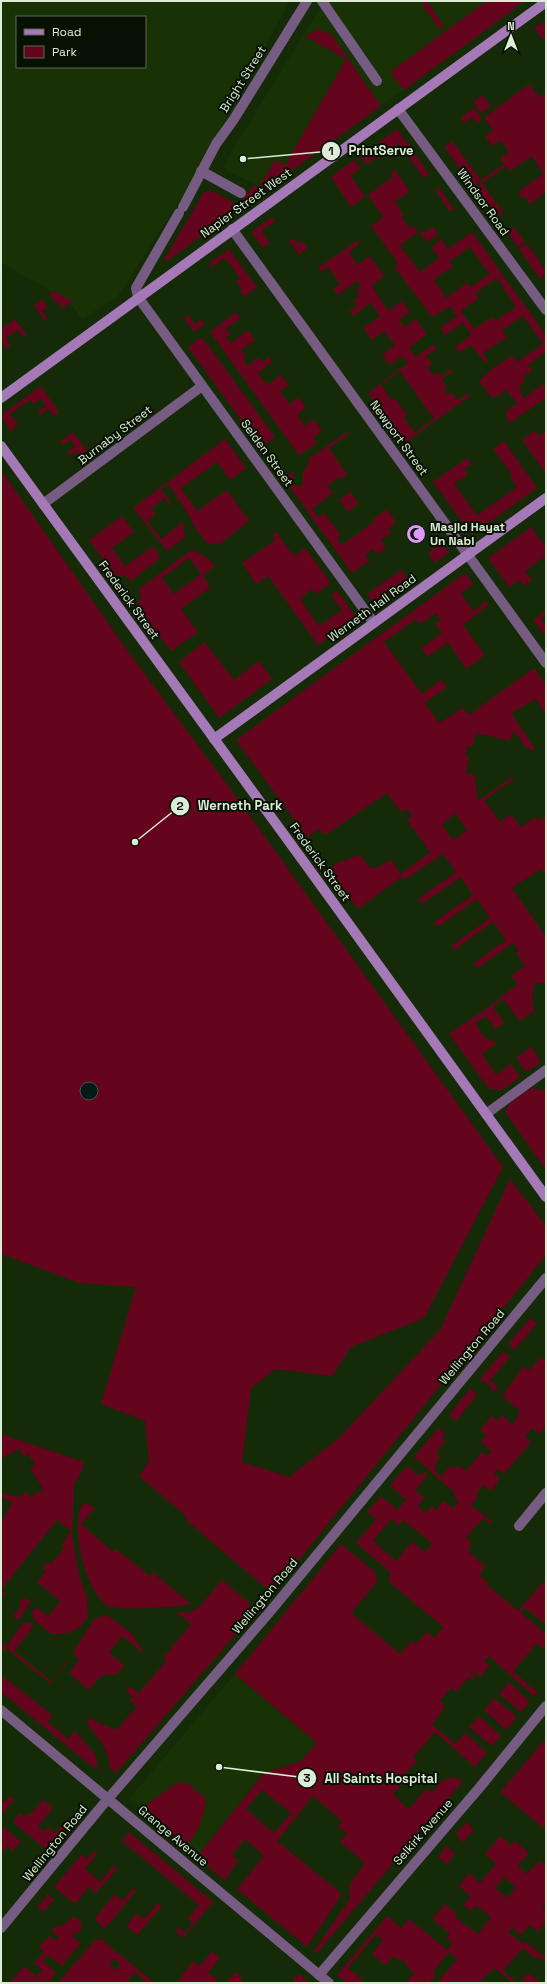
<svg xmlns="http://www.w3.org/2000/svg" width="547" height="1984" viewBox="0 0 547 1984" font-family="'Space Grotesk',sans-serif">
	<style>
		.built { fill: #183206; fill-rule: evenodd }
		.green { fill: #64041d; fill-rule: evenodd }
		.water { fill: #021a1a; stroke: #445952 }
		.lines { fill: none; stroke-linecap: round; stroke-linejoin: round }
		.street { stroke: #765b82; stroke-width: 10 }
		.secondary { stroke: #a579b8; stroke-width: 10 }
		.labels { text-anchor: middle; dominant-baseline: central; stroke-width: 4; stroke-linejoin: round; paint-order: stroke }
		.street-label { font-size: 12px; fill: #ddecd6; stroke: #071103 }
		.poi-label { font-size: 12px; font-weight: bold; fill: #ddecd6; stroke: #071103; text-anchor: start }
		.leader { fill: none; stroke: #ddecd6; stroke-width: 1.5 }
		.callout-dot { fill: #ddecd6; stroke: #071103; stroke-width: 1.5 }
		.mark-label { font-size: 12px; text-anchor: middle; font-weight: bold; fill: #111 }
		.callout-label { font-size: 13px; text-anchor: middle; font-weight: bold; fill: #ddecd6; stroke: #071103; stroke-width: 4; stroke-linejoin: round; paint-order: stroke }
	</style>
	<rect width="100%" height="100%" fill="#152b07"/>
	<g class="built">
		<path d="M1,1H290L188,187L118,296L82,319L69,302L1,262ZM17,17H145V67H17Z"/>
		<polygon points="324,1 527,1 265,189 227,171 223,166"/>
		<polygon points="235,1674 317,1743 301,1761 264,1773 197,1857 130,1798"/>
	</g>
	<g class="green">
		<polygon points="420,1 427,1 444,27 440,30"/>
		<polygon points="487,1 525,1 404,90 390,72"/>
		<polygon points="546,20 544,24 546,27 544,32 546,37 543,40 534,28"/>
		<polygon points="318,29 331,34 381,106 167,261 164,260 204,192 213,191 238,205 254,185 263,189 260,185 275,160 285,165 346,59 305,36"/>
		<polygon points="529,84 539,97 546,92 546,192 530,204 525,197 522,198 518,192 543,174 532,156 510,171 506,166 482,183 503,212 496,217 475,188 482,183 481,181 473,186 444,147 452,141 481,180 504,164 500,158 509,152 501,140 492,146 485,136 493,130 484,118"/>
		<polygon points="482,95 491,106 481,113 473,102"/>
		<polygon points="474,108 482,119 477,123 472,117 464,123 460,118"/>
		<polygon points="397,129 429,174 424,178 399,144 379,158 378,157 366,165 360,156"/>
		<polygon points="354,160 361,168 351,176 365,197 351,207 331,177"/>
		<path d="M395,170L410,191L395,202L403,214L401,216L410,228L414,226L418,232L400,245L420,272L439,258L431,247L441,240L437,235L427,242L419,231L426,232L433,227L448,249L472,232L546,335V352L528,365L532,370L523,377L525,381L519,386L522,390L520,392L524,398L543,384L546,389V398L510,423L507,419L506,411L517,403L506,390L496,397H491L479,381L493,368L512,356L517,362L543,344L523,316L502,330L507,337L483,353L488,361L485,363L471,345L459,353L455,347L471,335L463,323L445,335L440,328L457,316L450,306L432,317L395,268L397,262L371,226L383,217L368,195L393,177L390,173ZM470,247L489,274L471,287L467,283L446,298L434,279L453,267L449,262ZM497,278L516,307L495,321L492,317L474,329L461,311L479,298L475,293Z"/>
		<polygon points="439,188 454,209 450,212 435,190"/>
		<polygon points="272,217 275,221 261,231 270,243 263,248 251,232"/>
		<polygon points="514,227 525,242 518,247 507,232"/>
		<polygon points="293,238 298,244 302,241 308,248 299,255 289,241"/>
		<path d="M358,240L360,243L349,252L357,265L370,256L384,276L372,286L388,311L402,301L410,312L399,320L405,327L416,319L427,334L409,348L416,357L434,344L436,349L426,356L432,364L427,367L433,375L438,372L441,377L451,369L453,371L442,379L447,387L444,389L448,395L452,393L458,400L469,393L471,395L405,443L368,393L408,363L402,356L390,365L382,355L395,345L384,331L372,340L363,328L380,316L371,303L353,316L349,311L357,305L354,300L360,296L356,290L361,287L357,281L338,295L333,289L340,284L328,267L321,272L318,268ZM400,371L434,419L415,433L404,418L407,415L395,398L392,400L381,385Z"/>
		<polygon points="527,244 546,271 546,274 540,279 519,249"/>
		<polygon points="229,249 257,287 244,297 240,291 242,289 236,281 240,278 225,258 212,267 209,263"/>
		<polygon points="54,291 72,301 63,308 49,295"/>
		<polygon points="42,299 48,307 42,311 48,319 45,321 34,306"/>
		<polygon points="236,312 240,318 226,329 230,334 226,337 231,343 248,330 255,340 241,350 246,357 243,359 247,366 259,357 262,362 269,357 272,362 258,373 267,385 281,375 289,385 280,391 289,404 299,397 306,407 297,415 305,426 314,419 322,431 313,438 317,443 301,454 298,454 210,332"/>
		<polygon points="188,315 195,324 201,319 205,324 194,332 184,318"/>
		<polygon points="15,319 27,335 23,337 17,330 6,338 11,346 7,349 1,341 1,329"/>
		<polygon points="202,337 275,437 261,448 188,347"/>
		<polygon points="41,386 59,412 54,416 49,409 40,415 38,411 46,406 41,399 33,404 30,400 10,414 18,425 10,431 1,415"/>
		<polygon points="535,430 539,436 546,431 546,474 522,440"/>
		<polygon points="73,432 89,454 83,459 77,451 70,456 67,452 75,447 70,440 62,445 60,442"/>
		<polygon points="347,432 349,434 329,448 347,475 341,479 339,477 327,486 333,493 312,509 318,517 324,513 341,535 337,538 342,545 373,522 372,520 387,509 396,522 388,529 391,533 382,539 380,538 386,548 377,554 373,549 365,555 369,561 352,573 284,479 294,471 293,486 302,486 303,472 309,463 309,458"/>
		<polygon points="225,439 246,468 230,480 217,462 181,488 197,511 227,490 249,521 220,544 208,544 195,528 190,517 168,484 161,489 171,502 169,504 164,498 151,509 155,515 147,521 161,539 183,522 185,537 167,551 133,508"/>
		<polygon points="504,441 537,488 472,535 433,482 467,458 472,464 464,469 468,474 454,484 477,515 517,487 510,477 512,475 493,449"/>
		<polygon points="1,470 129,653 226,783 503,1167 424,1318 351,1347 332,1376 275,1369 251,1388 242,1462 289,1477 338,1439 440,1330 510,1179 546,1226 546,1255 272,1593 188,1522 184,1514 139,1476 149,1461 145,1421 101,1404 136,1287 80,1283 1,1254"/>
		<polygon points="350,492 359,503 348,512 339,500"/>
		<polygon points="122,516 134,532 112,548 125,566 152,547 157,551 159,559 131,581 125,576 115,576 89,540"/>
		<polygon points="531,527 546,547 546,559 544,557 525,571 532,580 524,586 519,580 509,587 488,558"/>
		<polygon points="276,532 294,556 305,548 331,583 316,594 312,589 300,599 319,626 342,610 331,595 337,591 357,618 318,645 268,576 256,584 242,563 275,540 272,535"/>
		<polygon points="442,542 449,552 435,563 428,553"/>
		<path d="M190,551C200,551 209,559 215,566L203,575L210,588L181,609L198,632L171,651L137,606L141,597L139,589ZM189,558L201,574L174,594L162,578Z"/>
		<polygon points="401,570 409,580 375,605 367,594"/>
		<path d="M465,573L473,584L461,594L473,611L486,601L488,605L463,625L485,655L466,669L448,642L428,657L421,648L442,633L435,624L441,620L436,613L420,624L416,619L384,642L422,694L441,680L447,687L425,703L439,723L463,708L469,715L534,668L546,685V711L544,712L536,699L511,713L535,749L534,751L524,746L517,734L512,732L510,741L476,733L472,747L467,746L465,756L469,757L466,773L476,775L475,781L478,801L512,777L514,779L484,800L500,822L511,814L521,827L535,817L538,821L546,816V876L541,869L512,888L546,937V984L534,983L532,1000L534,1011L520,1021L503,999L493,1007L504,1023L495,1029L486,1016L475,1023L484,1037L497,1043L482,1054L496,1075L511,1064L520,1077L502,1090L489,1089L449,1034L500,999L499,998L518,984L511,976L525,966L516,953L519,951L513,943L478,968L474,963L506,940L493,922L454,950L451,946L490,918L477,899L438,927L434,922L473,895L461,877L422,904L418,899L456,872L443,854L404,880L401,877L358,909L329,868L342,861L360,855L370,868L378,867L391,860L401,874L430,852L407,820L412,816L407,809L401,812L387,793L325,835L319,829L307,837L236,740ZM455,813L467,830L453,840L442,825Z"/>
		<polygon points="546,611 546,616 541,619 546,626 545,636 533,620"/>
		<polygon points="204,642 234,680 259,661 272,679 219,718 179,662"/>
		<polygon points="531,1047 541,1062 526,1072 516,1058"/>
		<polygon points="531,1088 546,1091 546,1170 505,1112 510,1103"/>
		<polygon points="530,1318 537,1324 514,1350 508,1344"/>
		<polygon points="503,1351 510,1357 490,1381 498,1387 493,1393 492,1388 480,1379"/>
		<path d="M541,1357L546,1362V1427L540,1434L532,1428L525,1437L531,1442L504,1474L498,1469L494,1474L500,1479L491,1491L483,1485L476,1494L478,1496L471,1505L492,1522L490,1524L483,1518L466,1537L472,1543L469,1547V1552L485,1567L479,1575L489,1583L487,1585L518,1611L546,1579V1625L525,1608L521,1613L546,1634V1645L543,1648L537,1643L513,1671L538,1693L535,1697L489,1656L484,1661L490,1666L480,1677L473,1671L471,1674L475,1677L472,1680L469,1677L456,1692L451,1688L440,1701L445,1706L443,1708L444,1709L432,1724L455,1744L465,1733L487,1753L475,1767L435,1732L413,1757L417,1761L399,1781L402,1784L393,1795L409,1809L427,1788L431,1793L442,1781L453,1777L463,1781L317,1953L314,1951L349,1900L350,1883L365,1863L340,1842L347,1834L338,1826L342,1821L313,1796L277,1841L342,1894L307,1947L237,1889L264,1856L245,1839L232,1855L238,1860L225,1881L197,1857L264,1773L301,1761L317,1743L235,1674L341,1544L376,1573L377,1582L351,1613L400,1654L412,1641L416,1644L427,1632L434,1638L443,1627L389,1582L390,1572L356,1543L376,1519L367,1512L381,1496L397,1510L406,1500L390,1485L407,1466L418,1475L420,1473L423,1475L425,1472L428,1474L415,1490L424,1498L418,1506L426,1513L432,1506L436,1510L443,1501L453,1508L459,1501L453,1496L455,1493L414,1457L438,1428L445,1433L442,1437L446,1440L438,1449L439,1450L436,1454L440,1458L434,1466L437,1468L435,1471L441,1476L450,1466L454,1469L458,1465L466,1471L481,1453L478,1449L487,1456L491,1451L481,1442L486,1435L480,1430L492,1416L498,1421L502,1415L513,1425L520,1411L502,1396L523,1367L530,1370ZM391,1519L399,1525L403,1520L432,1543L425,1552L412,1542L396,1561L373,1541ZM262,1790L291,1813L274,1833L246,1809Z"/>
		<polygon points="470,1388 477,1395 456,1421 449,1415"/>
		<path d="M1,1434L84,1462L82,1470L74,1485L72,1535L79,1575L87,1598L88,1617C75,1633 72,1634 51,1634L33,1619L32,1612L36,1607L48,1616L60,1601L37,1582L46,1572L42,1568L48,1562L51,1564L64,1548L61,1545L71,1531L57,1520L1,1590L5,1594L1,1599V1523L12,1502L1,1497V1493L19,1497L27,1492L30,1497L43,1489L30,1468L35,1465L28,1454L24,1457L19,1449L1,1459Z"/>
		<path d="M85,1503L94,1507V1509L81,1524L113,1552L116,1549L150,1576L152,1572L191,1604C178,1607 118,1611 108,1606C88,1594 76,1544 78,1522C78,1516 80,1510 82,1504Z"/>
		<path d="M222,1580L249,1603L253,1614L116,1773L110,1769C108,1748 100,1740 87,1724L89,1718L116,1730L137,1707L130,1700L133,1697L126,1691L130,1686L139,1693L166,1661L163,1658L191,1624L175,1611L187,1613L199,1607Z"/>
		<polygon points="24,1597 31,1602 18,1620 13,1616 21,1606 18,1604"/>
		<polygon points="107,1615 132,1634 145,1655 122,1636 109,1653 124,1665 118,1673 99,1677 89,1690 69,1673 79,1659 73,1653 94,1619"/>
		<polygon points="23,1623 30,1623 34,1626 14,1651 51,1681 67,1661 68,1662 50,1683 6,1648 1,1654 1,1640 6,1647"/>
		<polygon points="1,1675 52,1715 48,1722 68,1739 75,1731 95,1754 98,1767 94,1768 1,1692"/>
		<polygon points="509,1682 530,1702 521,1712 499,1694"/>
		<polygon points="494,1698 517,1717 506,1730 484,1710"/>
		<polygon points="479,1716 501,1736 492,1746 469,1727"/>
		<polygon points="546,1738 546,1830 501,1793 502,1790"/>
		<path d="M187,1783L206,1799C205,1813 197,1839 184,1846L144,1813L146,1805L175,1784Z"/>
		<polygon points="10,1796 14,1800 3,1813 1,1812 1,1799 5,1802"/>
		<polygon points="43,1800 53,1808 38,1826 44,1831 48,1828 55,1833 67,1819 71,1824 48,1851 13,1822 20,1813 25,1817 29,1813 31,1814"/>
		<polygon points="466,1822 474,1829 463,1843 456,1834"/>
		<polygon points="1,1825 21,1842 13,1851 7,1846 1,1854"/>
		<polygon points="129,1832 213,1902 183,1938 175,1930 178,1927 185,1933 193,1923 188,1919 199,1905 122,1841"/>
		<path d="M500,1836L511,1845L515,1841L529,1853L518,1866L527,1874L539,1861L546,1866V1903L542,1907L546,1910V1923L538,1932L530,1925L521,1935L512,1928L508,1932L523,1944L526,1942L543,1956L546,1952V1963L538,1956L536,1959L523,1948L503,1971L517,1983H513L494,1968L481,1981L482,1983H437L457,1959L449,1952L433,1972L436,1975L429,1983L423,1980L421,1983H406L414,1973L405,1964L406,1963L403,1960L401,1961L394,1956L385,1965L372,1954L383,1940L376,1934L348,1968L365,1983H347L337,1975L387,1916L401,1928L409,1919L447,1950L452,1943L446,1938L450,1934L432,1919L445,1904L456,1913V1918L478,1934L491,1917L476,1905L471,1911L463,1905L471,1896L459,1886L469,1873L480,1883L496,1864L485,1854ZM504,1877L516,1887L507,1898L495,1888Z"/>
		<polygon points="446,1846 455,1854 447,1864 438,1857"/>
		<polygon points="94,1851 97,1854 85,1869 100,1882 113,1866 117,1869 96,1893 89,1887 76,1903 71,1901 54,1887 82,1854 87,1859"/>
		<polygon points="133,1888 136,1891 105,1929 94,1919 115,1894 123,1901"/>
		<polygon points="48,1894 54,1900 44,1912 37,1907"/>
		<polygon points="158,1903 162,1906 137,1935 126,1926 137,1913 144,1919"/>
		<polygon points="74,1916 82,1923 80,1927 82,1929 78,1934 75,1931 72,1936 81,1943 62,1966 48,1955 43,1961 56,1973 48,1983 10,1983 24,1966 37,1977 42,1970 34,1963 44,1952 39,1947 49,1936 55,1941 58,1937 52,1931 58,1924 61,1927"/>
		<path d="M101,1939L154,1983H147L135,1972L126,1983H101L99,1981L97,1983H58L95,1940ZM115,1959L121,1964L115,1970L109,1965Z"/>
		<polygon points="212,1951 220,1958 208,1973 220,1983 176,1983 193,1961 200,1966"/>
		<polygon points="236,1972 243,1979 239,1983 226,1983"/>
		<polygon points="528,1973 539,1981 537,1983 520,1983"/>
		<polygon points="299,1974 309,1983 291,1983"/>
	</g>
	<circle class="water" cx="89" cy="1091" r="9"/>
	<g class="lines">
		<g class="street">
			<polyline points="322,1 377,81"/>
			<polyline points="398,109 546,310"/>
			<polyline points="201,171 241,193"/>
			<polyline points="183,207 216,144 234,119 307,1"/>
			<polyline points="179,213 136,288 138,297 374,623"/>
			<polyline points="232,229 546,663"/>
			<polyline points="43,504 202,386"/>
			<polyline points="486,1114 546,1070"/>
			<polyline points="519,1526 546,1493"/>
			<polyline points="1,1710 329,1983"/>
			<polyline points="1,1928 101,1807 268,1614 546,1278"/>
			<polyline points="319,1975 480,1787 546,1706"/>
		</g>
		<g class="secondary">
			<polyline points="1,398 546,2"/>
			<polyline points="1,446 309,869 546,1197"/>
			<polyline points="214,739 546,498"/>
		</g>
	</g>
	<defs>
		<symbol id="mosque-disc" viewBox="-11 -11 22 22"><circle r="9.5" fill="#db9af6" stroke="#071103"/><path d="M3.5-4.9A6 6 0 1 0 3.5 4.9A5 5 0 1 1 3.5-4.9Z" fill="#111"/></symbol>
	</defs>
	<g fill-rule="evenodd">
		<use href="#mosque-disc" x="405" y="523" width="22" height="22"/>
	</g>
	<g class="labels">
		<g class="street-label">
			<text transform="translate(243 79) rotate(-58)">Bright Street</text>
			<text transform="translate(483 202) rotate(54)">Windsor Road</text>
			<text transform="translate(246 203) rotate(-36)">Napier Street West</text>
			<text transform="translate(115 435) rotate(-37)">Burnaby Street</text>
			<text transform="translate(399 438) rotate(54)">Newport Street</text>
			<text transform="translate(267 453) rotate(54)">Selden Street</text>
			<text transform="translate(129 600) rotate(54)">Frederick Street</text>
			<text transform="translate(372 608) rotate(-36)">Werneth Hall Road</text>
			<text transform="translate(320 862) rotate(54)">Frederick Street</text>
			<text transform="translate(472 1347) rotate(-50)">Wellington Road</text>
			<text transform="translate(265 1596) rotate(-50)">Wellington Road</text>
			<text transform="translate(423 1832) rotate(-49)">Selkirk Avenue</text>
			<text transform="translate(173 1836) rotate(40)">Grange Avenue</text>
			<text transform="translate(55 1843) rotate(-51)">Wellington Road</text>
		</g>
		<g class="poi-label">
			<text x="430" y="527">Masjid Hayat<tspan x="430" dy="14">Un Nabi</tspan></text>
		</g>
	</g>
	<path class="leader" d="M243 159L331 151M135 842L180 806M219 1767L307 1778"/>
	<g class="callout-dot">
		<circle cx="243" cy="159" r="4"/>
		<circle cx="135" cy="842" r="4"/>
		<circle cx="219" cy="1767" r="4"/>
		<circle cx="331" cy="151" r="10"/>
		<circle cx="180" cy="806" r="10"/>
		<circle cx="307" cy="1778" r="10"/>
	</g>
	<g class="mark-label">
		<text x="331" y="155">1</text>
		<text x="180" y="810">2</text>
		<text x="307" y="1782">3</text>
	</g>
	<g class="callout-label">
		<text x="381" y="155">PrintServe</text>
		<text x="240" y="810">Werneth Park</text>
		<text x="381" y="1783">All Saints Hospital</text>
	</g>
	<rect width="547" height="1984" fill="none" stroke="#ddecd6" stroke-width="4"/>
	<rect x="16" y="16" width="130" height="52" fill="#071103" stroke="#5d6957"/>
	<rect x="24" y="29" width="20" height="6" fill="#a579b8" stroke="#5d6957"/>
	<text x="52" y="36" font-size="12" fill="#ddecd6">Road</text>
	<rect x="24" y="46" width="20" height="12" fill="#64041d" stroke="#5d6957"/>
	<text x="52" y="56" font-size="12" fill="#ddecd6">Park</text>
	<g transform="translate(511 36)" stroke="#071103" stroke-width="3" paint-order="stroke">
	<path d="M0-3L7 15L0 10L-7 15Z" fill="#ddecd6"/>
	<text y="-6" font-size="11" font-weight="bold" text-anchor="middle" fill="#ddecd6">N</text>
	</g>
</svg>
